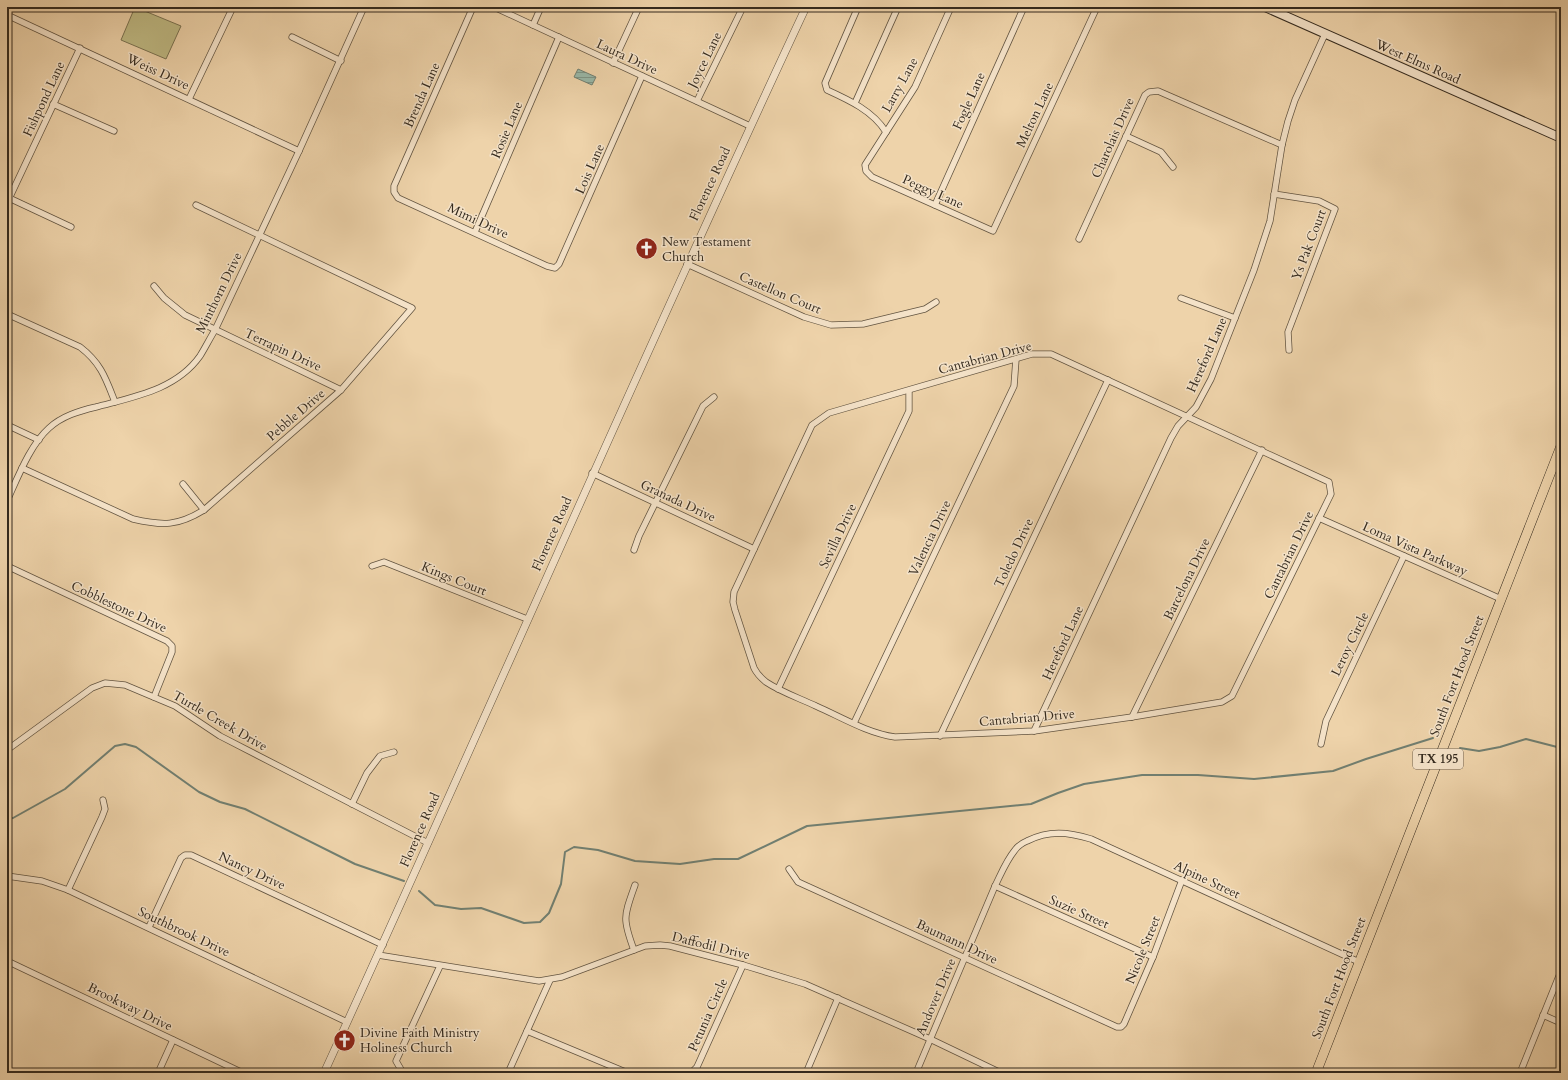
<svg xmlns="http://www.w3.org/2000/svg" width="1568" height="1080" viewBox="0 0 1568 1080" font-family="Cardo,serif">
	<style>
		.pitch { fill: #bfba84; stroke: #7a7251 }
		.water { fill: url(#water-rules); stroke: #717f71 }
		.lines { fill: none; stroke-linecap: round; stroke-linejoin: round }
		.stream { stroke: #717f71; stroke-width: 2 }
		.minor-casing { stroke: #625441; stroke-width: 7 }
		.tertiary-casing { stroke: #625441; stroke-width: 8 }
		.secondary-casing { stroke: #342a1e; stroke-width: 10 }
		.trunk-casing { stroke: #342a1e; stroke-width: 10 }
		.minor { stroke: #f4e2c8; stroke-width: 5.5 }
		.tertiary { stroke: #f4e2c8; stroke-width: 7 }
		.secondary { stroke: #f4e2c8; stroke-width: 8 }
		.trunk { stroke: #eed3aa; stroke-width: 9 }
		.labels { text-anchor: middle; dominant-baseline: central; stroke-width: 3; stroke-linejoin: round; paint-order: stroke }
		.shield { fill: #f4e2c8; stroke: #6e6151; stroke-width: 1 }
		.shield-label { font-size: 12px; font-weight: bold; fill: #342a1e }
		.street-label { font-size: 13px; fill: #342a1e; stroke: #f4e2c8 }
		.poi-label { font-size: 13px; fill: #342a1e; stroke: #f4e2c8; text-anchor: start }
	</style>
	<defs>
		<pattern id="water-rules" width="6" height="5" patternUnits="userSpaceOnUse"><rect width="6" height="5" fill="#99b8a8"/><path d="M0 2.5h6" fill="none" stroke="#7e9688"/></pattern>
	</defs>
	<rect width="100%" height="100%" fill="#eed3aa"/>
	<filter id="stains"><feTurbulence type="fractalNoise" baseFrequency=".005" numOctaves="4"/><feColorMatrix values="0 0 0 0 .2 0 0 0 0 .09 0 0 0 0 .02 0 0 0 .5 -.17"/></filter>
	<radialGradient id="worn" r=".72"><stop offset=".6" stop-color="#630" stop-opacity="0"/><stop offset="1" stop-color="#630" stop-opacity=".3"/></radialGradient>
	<polygon class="pitch" points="135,7 181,26 166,59 121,40"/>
	<polygon class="water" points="578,69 596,77 592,85 574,77"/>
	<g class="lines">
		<g class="stream">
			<polyline points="1460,748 1479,751 1500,747 1526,739 1561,748"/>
			<polyline points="7,819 13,818 65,789 115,746 125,744 136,747 199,792 220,802 245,809 355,864 404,881"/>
			<polyline points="419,891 435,905 461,909 481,908 524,923 540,922 549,913 561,884 565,852 574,847 598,850 635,861 680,864 714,859 738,859 807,826 1031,804 1058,793 1084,784 1142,775 1198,775 1254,779 1333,771 1366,759 1433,738"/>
		</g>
		<defs>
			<g id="minor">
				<polyline points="473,7 394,186 394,192 398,198 547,266 555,268 559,264 642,76"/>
				<polyline points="494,7 750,126"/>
				<path d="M858,7L825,83L827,90C849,100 873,111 886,132"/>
				<polyline points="951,7 915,87 865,165 866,171 872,177 993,231 1097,7"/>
				<polyline points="7,15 299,151"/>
				<polyline points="533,25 541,7"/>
				<polyline points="292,37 341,61"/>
				<polyline points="613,63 639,7"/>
				<polyline points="189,99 233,7"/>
				<polyline points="697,101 743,7"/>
				<polyline points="855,103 898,7"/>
				<polyline points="53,104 114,131"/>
				<polyline points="1126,136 1161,152 1173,167"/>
				<polyline points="1274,194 1319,201 1335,209 1288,332 1289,350"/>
				<polyline points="9,198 71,227"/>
				<polyline points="7,203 80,48"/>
				<polyline points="935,205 1024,7"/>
				<polyline points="475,232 559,37"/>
				<polyline points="1079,239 1145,95 1149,92 1158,91 1282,145"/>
				<polyline points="687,264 804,317 831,325 863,324 925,309 936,302"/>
				<polyline points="154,286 164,298 185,315 341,390"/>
				<polyline points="1181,298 1235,318"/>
				<path d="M7,314L80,347C101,363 106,379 115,402"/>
				<path d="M1032,354H1051L1329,482L1331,494L1232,696L1222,702L1132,717L1034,731L895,737C867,733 841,717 816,706C799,698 781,692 766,682C761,678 757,674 754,668L735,610L733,602L734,592L812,425L829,413Z"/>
				<polyline points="7,425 39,440"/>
				<path d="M22,468L133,519C163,526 178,526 204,510L341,390L412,308L196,205"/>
				<polyline points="592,473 754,549"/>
				<polyline points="183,484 204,510"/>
				<path d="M7,501C18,477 30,445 49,428C62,416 79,411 96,407C133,397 176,390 200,356C205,348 210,338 215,330L299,151L364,7"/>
				<polyline points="1319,518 1501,599"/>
				<polyline points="634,550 639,536 703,406 714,397"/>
				<polyline points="7,566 167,641 172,646 172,652 154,697"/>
				<polyline points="372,566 384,562 527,619"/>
				<polyline points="778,689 909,411 909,391"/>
				<polyline points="1132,717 1262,450"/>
				<polyline points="854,723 1014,386 1016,359"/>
				<polyline points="1034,731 1171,438 1178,426 1196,407 1211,379 1254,270 1270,221 1282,145 1288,121 1295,100 1325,34"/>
				<polyline points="940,736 1108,380"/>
				<polyline points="1321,744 1326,721 1404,556"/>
				<polyline points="7,750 92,688 105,683 125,685 175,706 220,736 428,843"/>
				<polyline points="352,804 367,773 380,756 394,752"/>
				<polyline points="789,869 798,882 1117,1027 1121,1027 1124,1024 1153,957 1182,880"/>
				<polyline points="7,876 42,881 68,890 347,1022"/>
				<polyline points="995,886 1153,957"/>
				<polyline points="68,890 102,817 105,809 103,800"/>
				<polyline points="149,927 181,858 185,855 191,855 383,945"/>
				<path d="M634,950C622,918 624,916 635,885"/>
				<polyline points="378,955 539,981 562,977 645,946 660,945 670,946 743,965 805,984 930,1039 1001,1073"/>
				<polyline points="7,961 243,1073"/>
				<polyline points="1543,1015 1561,1023"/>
				<polyline points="527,1031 628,1073"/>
				<polyline points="158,1073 173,1040"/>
				<polyline points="403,1073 396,1061 440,966"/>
				<polyline points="508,1073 550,980"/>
				<polyline points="691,1073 697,1067 743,965"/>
				<polyline points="806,1073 838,998"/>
				<path d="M916,1073L995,886C1001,874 1006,861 1015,850C1018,846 1022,843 1027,841C1049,830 1068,832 1091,839L1359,962"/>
				<polyline points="1520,1073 1561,971"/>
			</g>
			<path id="tertiary" d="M324,1073C486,718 641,360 806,7"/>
			<polyline id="secondary" points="1265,7 1561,138"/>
			<polyline id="trunk" points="1316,1073 1561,446"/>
		</defs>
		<use href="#minor" class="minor-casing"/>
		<use href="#tertiary" class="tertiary-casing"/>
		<use href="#secondary" class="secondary-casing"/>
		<use href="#trunk" class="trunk-casing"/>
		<use href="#minor" class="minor"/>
		<use href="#tertiary" class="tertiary"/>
		<use href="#secondary" class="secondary"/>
		<use href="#trunk" class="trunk"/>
	</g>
	<defs>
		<symbol id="church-disc" viewBox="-11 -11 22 22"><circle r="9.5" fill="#8f2418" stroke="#f4e2c8"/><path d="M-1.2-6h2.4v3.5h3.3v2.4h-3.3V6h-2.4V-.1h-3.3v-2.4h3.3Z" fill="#fff"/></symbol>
	</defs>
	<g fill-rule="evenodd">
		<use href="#church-disc" x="634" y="236" width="25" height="25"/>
		<use href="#church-disc" x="332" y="1028" width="25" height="25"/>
	</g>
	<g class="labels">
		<rect class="shield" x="1413" y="749" width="50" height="20" rx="3"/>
		<g class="shield-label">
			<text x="1438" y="759">TX 195</text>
		</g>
		<g class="street-label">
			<text transform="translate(627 57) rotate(25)">Laura Drive</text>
			<text transform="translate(705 60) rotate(-64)">Joyce Lane</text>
			<text transform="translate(1418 62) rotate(24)">West Elms Road</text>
			<text transform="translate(158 72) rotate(25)">Weiss Drive</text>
			<text transform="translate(900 85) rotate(-61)">Larry Lane</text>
			<text transform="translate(422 95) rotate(-66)">Brenda Lane</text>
			<text transform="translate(44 99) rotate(-65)">Fishpond Lane</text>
			<text transform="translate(969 101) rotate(-66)">Fogle Lane</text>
			<text transform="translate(1035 115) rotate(-65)">Melton Lane</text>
			<text transform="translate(507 130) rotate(-67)">Rosie Lane</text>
			<text transform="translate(1113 138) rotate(-66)">Charolais Drive</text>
			<text transform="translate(590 169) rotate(-66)">Lois Lane</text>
			<text transform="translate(710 184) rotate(-65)">Florence Road</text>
			<text transform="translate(933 192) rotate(24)">Peggy Lane</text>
			<text transform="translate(478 221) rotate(25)">Mimi Drive</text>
			<text transform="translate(1309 245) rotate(-69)">Ys Pak Court</text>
			<text transform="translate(219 293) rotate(-64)">Minthorn Drive</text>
			<text transform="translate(780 293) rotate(23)">Castellon Court</text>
			<text transform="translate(283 350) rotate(25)">Terrapin Drive</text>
			<text transform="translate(1207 355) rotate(-66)">Hereford Lane</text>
			<text transform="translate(985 358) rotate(-15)">Cantabrian Drive</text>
			<text transform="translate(296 415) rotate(-41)">Pebble Drive</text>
			<text transform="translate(678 501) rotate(25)">Granada Drive</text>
			<text transform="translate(552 534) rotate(-66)">Florence Road</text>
			<text transform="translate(838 536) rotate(-65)">Sevilla Drive</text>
			<text transform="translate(930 538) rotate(-65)">Valencia Drive</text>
			<text transform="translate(1415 549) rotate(24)">Loma Vista Parkway</text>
			<text transform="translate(1014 553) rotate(-65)">Toledo Drive</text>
			<text transform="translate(1289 555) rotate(-64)">Cantabrian Drive</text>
			<text transform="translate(454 579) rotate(22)">Kings Court</text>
			<text transform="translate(1187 579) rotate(-64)">Barcelona Drive</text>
			<text transform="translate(119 607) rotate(25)">Cobblestone Drive</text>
			<text transform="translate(1063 643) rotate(-65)">Hereford Lane</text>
			<text transform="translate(1350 644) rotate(-64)">Leroy Circle</text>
			<text transform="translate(1457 676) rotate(-69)">South Fort Hood Street</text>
			<text transform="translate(1027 718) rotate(-5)">Cantabrian Drive</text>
			<text transform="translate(220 721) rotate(30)">Turtle Creek Drive</text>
			<text transform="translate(420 830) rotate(-66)">Florence Road</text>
			<text transform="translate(252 871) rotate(25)">Nancy Drive</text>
			<text transform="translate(1207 880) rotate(25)">Alpine Street</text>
			<text transform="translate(1079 912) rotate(24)">Suzie Street</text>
			<text transform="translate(184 932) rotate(25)">Southbrook Drive</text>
			<text transform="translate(957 942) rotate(25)">Baumann Drive</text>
			<text transform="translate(711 946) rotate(14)">Daffodil Drive</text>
			<text transform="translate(1143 950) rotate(-68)">Nicole Street</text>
			<text transform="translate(1339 978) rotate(-69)">South Fort Hood Street</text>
			<text transform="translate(936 997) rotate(-67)">Andover Drive</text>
			<text transform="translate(130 1007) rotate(26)">Brookway Drive</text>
			<text transform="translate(708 1015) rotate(-66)">Petunia Circle</text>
		</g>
		<g class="poi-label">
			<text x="662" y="242">New Testament<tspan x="662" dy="15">Church</tspan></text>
			<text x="360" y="1033">Divine Faith Ministry<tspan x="360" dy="15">Holiness Church</tspan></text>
		</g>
	</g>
	<rect width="1568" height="1080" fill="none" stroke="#eed3aa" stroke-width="24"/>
	<rect x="8" y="8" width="1552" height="1064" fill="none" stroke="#342a1e" stroke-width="2"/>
	<rect x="12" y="12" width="1544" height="1056" fill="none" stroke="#342a1e"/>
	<rect width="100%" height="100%" filter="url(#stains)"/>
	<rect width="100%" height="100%" fill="url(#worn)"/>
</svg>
